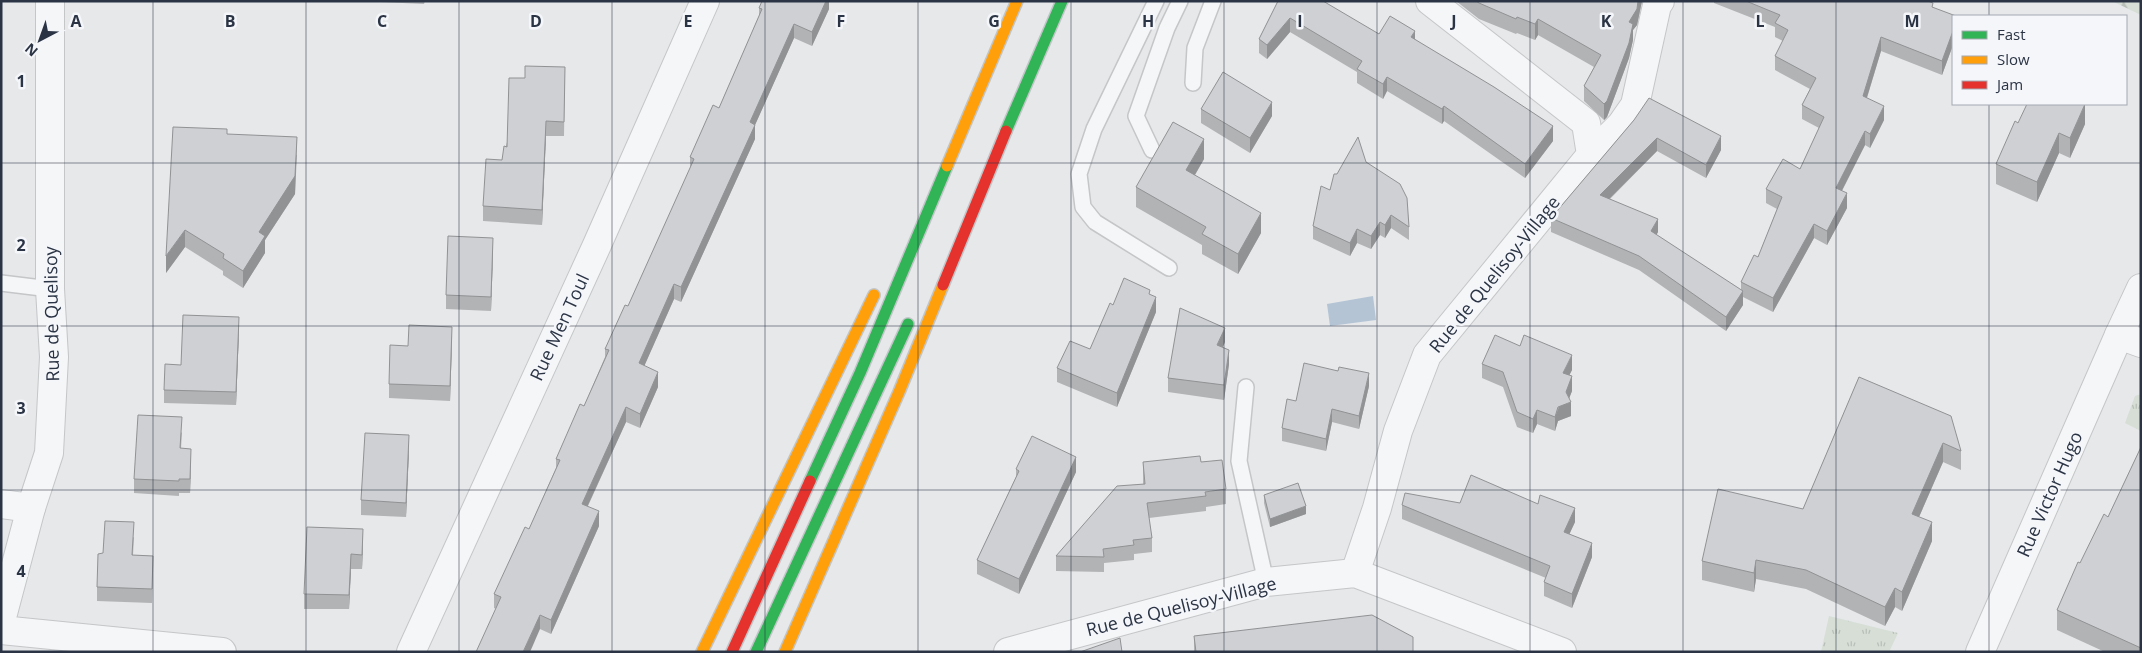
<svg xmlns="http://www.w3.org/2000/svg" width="2142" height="653" viewBox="0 0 2142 653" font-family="'Open Sans',sans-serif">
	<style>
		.grass { fill: url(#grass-tufts) }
		.forest { fill: url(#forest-firs) }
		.water { fill: #b4c4d5 }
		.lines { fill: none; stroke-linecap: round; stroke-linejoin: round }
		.lane-casing { stroke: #c4c6c8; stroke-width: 18 }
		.street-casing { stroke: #c4c6c8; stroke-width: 30 }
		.fast-casing { stroke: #c2c5c8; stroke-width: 14 }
		.slow-casing { stroke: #c2c5c8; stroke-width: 14 }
		.jam-casing { stroke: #c2c5c8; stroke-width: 14 }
		.lane { stroke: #f5f6f7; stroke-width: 15 }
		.street { stroke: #f5f6f7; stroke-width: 28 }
		.fast { stroke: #30b455; stroke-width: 11 }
		.slow { stroke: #ff9f0a; stroke-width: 11 }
		.jam { stroke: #e5322d; stroke-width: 11 }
		.wall { fill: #b1b3b5 }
		.shaded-wall { fill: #909294 }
		.building { fill: #ced0d3; stroke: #909294 }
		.grid { fill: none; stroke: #2b3445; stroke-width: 1; stroke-opacity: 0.55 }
		.labels { text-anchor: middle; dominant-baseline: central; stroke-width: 5; stroke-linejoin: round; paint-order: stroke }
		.street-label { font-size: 18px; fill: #2b3445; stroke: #f4f6f9 }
		.grid-label { font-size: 16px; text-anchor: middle; font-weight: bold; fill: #2b3445; stroke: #f4f6f9; stroke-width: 5; stroke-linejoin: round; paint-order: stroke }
	</style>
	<defs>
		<pattern id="grass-tufts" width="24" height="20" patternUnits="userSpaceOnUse" patternTransform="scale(1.25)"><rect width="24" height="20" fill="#d6ded6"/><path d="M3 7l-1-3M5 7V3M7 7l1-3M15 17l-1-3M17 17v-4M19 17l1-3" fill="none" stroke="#b8bfb9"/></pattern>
		<pattern id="forest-firs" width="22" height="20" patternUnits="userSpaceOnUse" patternTransform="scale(1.25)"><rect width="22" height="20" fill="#d6ded6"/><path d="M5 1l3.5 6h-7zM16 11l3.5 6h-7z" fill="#b8bfb9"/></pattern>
	</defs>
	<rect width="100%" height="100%" fill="#e6e8ea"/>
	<g class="grass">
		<polygon points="2141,394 2141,431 2125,423 2135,396"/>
		<polygon points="1829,616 1898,633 1890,650 1894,652 1821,652"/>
	</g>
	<polygon class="forest" points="2112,1 2141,1 2141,15"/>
	<polygon class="water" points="1373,296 1376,320 1330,326 1327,304"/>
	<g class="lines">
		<defs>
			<g id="lane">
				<polyline points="1156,1 1094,129 1079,174 1083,207 1095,222 1169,268"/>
				<polyline points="1193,83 1195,48 1213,1"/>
				<polyline points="1152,150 1136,116 1167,28 1180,1"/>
				<polyline points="1,283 50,289"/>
				<polyline points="1246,387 1239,461 1266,582"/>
			</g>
			<g id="street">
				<polyline points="1591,155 1621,125 1635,105 1657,5 1660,1"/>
				<polyline points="2119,335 2141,288"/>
				<polyline points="1,504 31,508"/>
				<polyline points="1355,573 1377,508 1398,431 1427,355 1591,155 1586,123 1430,1"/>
				<polyline points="1,621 31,508 49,453 54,357 50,289 50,1"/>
				<polyline points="1,630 222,652"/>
				<polyline points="411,652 597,245 705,1"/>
				<polyline points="1008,652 1266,582 1355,573 1562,652"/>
				<polyline points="1980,652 2119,335 2141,343"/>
			</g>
			<g id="fast">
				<polyline points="1006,131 1062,1"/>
				<polyline points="810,481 860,373 947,166"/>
				<polyline points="756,652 908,324"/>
			</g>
			<g id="slow">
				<polyline points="947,166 1017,1"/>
				<polyline points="702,652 874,295"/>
				<polyline points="785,652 899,392 943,285"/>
			</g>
			<g id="jam">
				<polyline points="943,285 1006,131"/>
				<polyline points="732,652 810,481"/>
			</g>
		</defs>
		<use href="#lane" class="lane-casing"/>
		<use href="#street" class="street-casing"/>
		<use href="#fast" class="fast-casing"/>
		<use href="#slow" class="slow-casing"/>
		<use href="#jam" class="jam-casing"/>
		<use href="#lane" class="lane"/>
		<use href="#street" class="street"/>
		<use href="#fast" class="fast"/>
		<use href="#slow" class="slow"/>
		<use href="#jam" class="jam"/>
	</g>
	<g class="wall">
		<polygon points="381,1 425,1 424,4 381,2"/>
		<polygon points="829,1 829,9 812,46 794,38 755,125 755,139 681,302 674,299 644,366 658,387 640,428 626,422 588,506 599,526 551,634 494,608 494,594 529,529 556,468 556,459 584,406 605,357 605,349 628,306 690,169 690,157 719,108 759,16 759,8"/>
		<polygon points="1278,1 1379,34 1415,39 1553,141 1525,178 1444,121 1442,124 1387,91 1383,99 1357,83 1357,72 1290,32 1267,59 1259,53 1259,39"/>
		<polygon points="1456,1 1642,1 1637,25 1633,30 1633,40 1629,58 1607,117 1604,120 1584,101 1584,86 1594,67 1538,35 1535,40 1517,33 1516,34 1479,19"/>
		<polygon points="1714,1 1928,1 1933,8 1953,16 1953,45 1942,75 1881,51 1867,98 1884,120 1870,148 1865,145 1842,191 1847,208 1827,245 1814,238 1773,312 1743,297 1743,305 1726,331 1639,270 1551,232 1551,218 1634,120 1721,150 1706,178 1657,151 1610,199 1658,232 1656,235 1741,290 1741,282 1758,257 1777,209 1766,203 1766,189 1800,169 1819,128 1802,119 1802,105 1810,89 1775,70 1775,56 1783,41 1775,37 1775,27 1714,3"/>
		<polygon points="565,67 564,136 546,136 542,225 483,221 483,206 502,160 525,78"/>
		<polygon points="1201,109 1272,116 1250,153 1201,123"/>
		<polygon points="2018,123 2085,124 2070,158 2059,153 2037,202 1996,184 1996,164"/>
		<polygon points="227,134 297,155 295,194 265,240 265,253 243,288 223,275 223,271 185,247 166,273"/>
		<polygon points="1204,159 1195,175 1261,233 1238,274 1202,254 1202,245 1136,207 1136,187"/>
		<polygon points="1366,162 1409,227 1409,240 1391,228 1385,238 1380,235 1371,249 1357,243 1350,256 1313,239 1313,226 1330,190 1337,174"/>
		<polygon points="493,253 491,311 446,309 446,295"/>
		<polygon points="1150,295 1156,312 1117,407 1057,382 1057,368 1090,349 1113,305"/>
		<polygon points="239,331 236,405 164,403 164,390 181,365"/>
		<polygon points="452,341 450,401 389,398 389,384"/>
		<polygon points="1225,342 1223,347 1229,364 1224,400 1168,392 1168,378"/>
		<polygon points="1482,364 1572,370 1569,375 1572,391 1569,398 1571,416 1558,421 1555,431 1537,424 1533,433 1517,427 1503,387 1482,378"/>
		<polygon points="1859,377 1961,451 1961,470 1943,462 1919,517 1932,541 1902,611 1895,607 1885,626 1806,589 1756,579 1754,592 1702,580 1702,561 1803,509"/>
		<polygon points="1369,386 1359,429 1332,422 1326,451 1282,441 1282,428 1296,401"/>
		<polygon points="182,432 181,449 191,464 190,493 179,493 179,496 134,493 134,479"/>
		<polygon points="2141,447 2141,652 2105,652 2057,630 2057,610 2108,517"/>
		<polygon points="409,450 406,517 361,515 361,500"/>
		<polygon points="1143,462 1201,462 1226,489 1226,504 1206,507 1206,511 1149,518 1152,538 1152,552 1134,554 1134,560 1104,563 1104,572 1056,571 1056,556 1143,484"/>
		<polygon points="1016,469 1076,472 1019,594 977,574 977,560 1016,477"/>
		<polygon points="1264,495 1306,514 1270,527 1264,503"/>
		<polygon points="1402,505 1575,522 1569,534 1592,557 1572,608 1544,596 1544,582 1546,578 1402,519"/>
		<polygon points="134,537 133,555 153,556 152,603 97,601 97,587 103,553"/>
		<polygon points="363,544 362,569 351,569 349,609 304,609 304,594"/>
		<polygon points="1194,636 1413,652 1194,652"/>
	</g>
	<g class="shaded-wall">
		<polygon points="826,1 829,1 829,9 812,46 812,32"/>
		<polygon points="1638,1 1642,1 1637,25 1633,30 1633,40 1629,58 1607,117 1604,120 1604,104 1629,22"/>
		<polygon points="1290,18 1290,32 1267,59 1267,45"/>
		<polygon points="1538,19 1538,35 1535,40 1535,24"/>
		<polygon points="794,24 794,38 755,125 755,139 681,302 681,287 750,122"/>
		<polygon points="1415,31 1415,45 1411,37"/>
		<polygon points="1953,31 1953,45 1942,75 1942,61"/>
		<polygon points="1881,37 1881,51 1863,110 1863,96"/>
		<polygon points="1387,77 1387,91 1383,99 1383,84"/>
		<polygon points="1272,102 1272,116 1250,153 1250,138"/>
		<polygon points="2085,104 2085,124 2070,158 2070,138"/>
		<polygon points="1444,106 1444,121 1442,124 1442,109"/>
		<polygon points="1884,106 1884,120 1870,148 1870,134"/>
		<polygon points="546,121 546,136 542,225 542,210"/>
		<polygon points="1553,126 1553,141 1525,178 1525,164"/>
		<polygon points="1865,131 1865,145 1836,202 1836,188"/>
		<polygon points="2059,133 2059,153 2037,202 2037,182"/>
		<polygon points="1721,136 1721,150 1706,178 1706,165"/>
		<polygon points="297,137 295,194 265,240 265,253 243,288 243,271"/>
		<polygon points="1657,138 1657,151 1600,208 1600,195"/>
		<polygon points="1204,139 1204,159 1186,190 1186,170"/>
		<polygon points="1847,193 1847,208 1827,245 1827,231"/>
		<polygon points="1261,213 1261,233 1238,274 1238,254"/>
		<polygon points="1391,215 1391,228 1385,238 1385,225"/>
		<polygon points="1658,219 1658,232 1651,245 1651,231"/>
		<polygon points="1380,222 1380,235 1371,249 1371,236"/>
		<polygon points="1814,224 1814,238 1773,312 1773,298"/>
		<polygon points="1357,229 1357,243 1350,256 1350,243"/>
		<polygon points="185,230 185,247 166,273 166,256"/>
		<polygon points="493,238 493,253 491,311 491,297"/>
		<polygon points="674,284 674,299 639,378 639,363"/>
		<polygon points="1743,291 1743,305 1726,331 1726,317"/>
		<polygon points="1156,297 1156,312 1117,407 1117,393"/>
		<polygon points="239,317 239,331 236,405 236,392"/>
		<polygon points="452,327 452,341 450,401 450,386"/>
		<polygon points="1225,328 1225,342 1217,359 1217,345"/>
		<polygon points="1229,350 1229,364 1224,400 1224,385"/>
		<polygon points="1572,355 1572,370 1563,388 1563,373"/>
		<polygon points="658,372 658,387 640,428 640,414"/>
		<polygon points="1369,373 1369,386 1359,429 1359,416"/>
		<polygon points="1572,376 1572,391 1567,404 1571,402 1571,416 1558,421 1555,431 1555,417"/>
		<polygon points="626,407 626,422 582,518 582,504"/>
		<polygon points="1332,409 1332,422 1326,451 1326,439"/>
		<polygon points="1537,410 1537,424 1533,433 1533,419"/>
		<polygon points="409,435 409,450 406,517 406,503"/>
		<polygon points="1943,443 1943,462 1912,533 1912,514"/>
		<polygon points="191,449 191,464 190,493 190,479"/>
		<polygon points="1076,457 1076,472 1019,594 1019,579"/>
		<polygon points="1306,506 1306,514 1270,527 1270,519"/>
		<polygon points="1575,508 1575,522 1564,546 1564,532"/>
		<polygon points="599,511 599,526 551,634 551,620"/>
		<polygon points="1932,522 1932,541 1902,611 1902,592"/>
		<polygon points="363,529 363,544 362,569 362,555"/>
		<polygon points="1592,543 1592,557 1572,608 1572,594"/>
		<polygon points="351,554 351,569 349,609 349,595"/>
		<polygon points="1756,560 1756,579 1754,592 1754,573"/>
		<polygon points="1895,588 1895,607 1885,626 1885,607"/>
		<polygon points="540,615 540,629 530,652 523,652"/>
	</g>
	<g class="building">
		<polygon points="762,1 826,1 812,32 794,24 750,122 755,125 681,287 674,284 639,363 658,372 640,414 626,407 582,504 599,511 551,620 540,615 523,652 476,652 501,597 494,594 525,527 529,529 560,460 556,459 580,404 584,406 609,350 605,349 625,305 628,306 694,159 690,157 713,105 719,108 762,9 759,8"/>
		<polygon points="1278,1 1323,1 1379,34 1390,16 1415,31 1411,37 1494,87 1553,126 1525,164 1444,106 1442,109 1387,77 1383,84 1357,69 1362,61 1290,18 1267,45 1259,39"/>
		<polygon points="1476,1 1638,1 1637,9 1629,22 1633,24 1629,43 1607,101 1604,104 1584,86 1601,55 1538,19 1535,24 1517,17 1516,19 1479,3"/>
		<polygon points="1746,1 1928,1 1933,3 1932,7 1956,16 1953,16 1953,31 1942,61 1881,37 1863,96 1884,106 1870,134 1865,131 1836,188 1847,193 1827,231 1814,224 1773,298 1741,282 1754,255 1758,257 1782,197 1766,189 1783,159 1800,169 1824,117 1802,105 1816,78 1775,56 1788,30 1775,23 1780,15"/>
		<polygon points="525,66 565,67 564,122 546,121 542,210 483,206 486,159 502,160 504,146 507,147 509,78 525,78"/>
		<polygon points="1223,72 1272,102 1250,138 1201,109"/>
		<polygon points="1649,98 1721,136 1706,165 1657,138 1600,195 1658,219 1651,231 1743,291 1726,317 1639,256 1551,218 1634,120"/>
		<polygon points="2027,104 2085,104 2070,138 2059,133 2037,182 1996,164 2015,121 2018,123"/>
		<polygon points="1173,122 1204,139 1186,170 1261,213 1238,254 1202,234 1206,227 1136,187"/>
		<polygon points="173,127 227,129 227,134 297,137 295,176 259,232 265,236 243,271 223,258 224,254 185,230 166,256"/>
		<polygon points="1358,137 1366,162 1400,184 1407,198 1409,227 1391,215 1385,225 1380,222 1371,236 1357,229 1350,243 1313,226 1321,186 1330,190 1334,174 1337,174"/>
		<polygon points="448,236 493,238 491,297 446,295"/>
		<polygon points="1124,278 1150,290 1149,294 1156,297 1117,393 1057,368 1070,341 1090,349 1110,303 1113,305"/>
		<polygon points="1180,308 1225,328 1217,345 1229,350 1224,385 1168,378"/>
		<polygon points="183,315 239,317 236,392 164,390 165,364 181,365"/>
		<polygon points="409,325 452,327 450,386 389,384 390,345 408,346"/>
		<polygon points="1495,335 1520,346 1524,335 1572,355 1563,373 1572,376 1566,392 1571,402 1558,407 1555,417 1537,410 1533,419 1517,412 1503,372 1482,364"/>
		<polygon points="1304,363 1338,371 1339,367 1369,373 1359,416 1332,409 1326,439 1282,428 1287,399 1296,401"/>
		<polygon points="1859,377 1951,416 1961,451 1943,443 1912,514 1932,522 1902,592 1895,588 1885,607 1806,570 1756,560 1754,573 1702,561 1718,489 1803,509"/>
		<polygon points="138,415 182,417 180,448 191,449 190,479 179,479 179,481 134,479"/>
		<polygon points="365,433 409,435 406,503 361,500"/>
		<polygon points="1032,436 1076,457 1019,579 977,560 1019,471 1016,469"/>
		<polygon points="2141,447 2141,648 2057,610 2078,562 2080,563 2104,514 2108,517"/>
		<polygon points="1200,456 1201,462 1222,460 1226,489 1205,492 1206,496 1147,503 1152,538 1133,540 1134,545 1103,549 1104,557 1056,556 1117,486 1145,484 1143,462"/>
		<polygon points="1471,475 1538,504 1540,495 1575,508 1564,532 1592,543 1572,594 1544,582 1550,566 1402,505 1405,493 1460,503"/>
		<polygon points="1298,483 1306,506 1270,519 1264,495"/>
		<polygon points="105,521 134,522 132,555 153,556 152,589 97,587 98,554 103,553"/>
		<polygon points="307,527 363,529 362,555 351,554 349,595 304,594"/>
		<polygon points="1372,615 1413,637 1413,652 1196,652 1194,636"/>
		<polygon points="1120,638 1122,652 1080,652"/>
	</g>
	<path class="grid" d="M153,1V652M306,1V652M459,1V652M612,1V652M765,1V652M918,1V652M1071,1V652M1224,1V652M1377,1V652M1530,1V652M1683,1V652M1836,1V652M1989,1V16M1989,104V652M1,163H2141M1,326H2141M1,490H2141"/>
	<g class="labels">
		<g class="street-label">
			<text transform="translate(1494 274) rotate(-51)">Rue de Quelisoy-Village</text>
			<text transform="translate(51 314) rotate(-91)">Rue de Quelisoy</text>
			<text transform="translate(559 327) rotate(-65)">Rue Men Toul</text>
			<text transform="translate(2049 494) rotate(-66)">Rue Victor Hugo</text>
			<text transform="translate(1181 606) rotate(-14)">Rue de Quelisoy-Village</text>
		</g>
	</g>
	<g class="grid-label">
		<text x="76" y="27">A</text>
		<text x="230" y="27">B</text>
		<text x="382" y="27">C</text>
		<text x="536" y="27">D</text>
		<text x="688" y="27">E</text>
		<text x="841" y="27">F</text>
		<text x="994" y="27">G</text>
		<text x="1148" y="27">H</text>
		<text x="1300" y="27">I</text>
		<text x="1454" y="27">J</text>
		<text x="1606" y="27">K</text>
		<text x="1760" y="27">L</text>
		<text x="1912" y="27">M</text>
		<text x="21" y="87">1</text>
		<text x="21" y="251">2</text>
		<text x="21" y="414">3</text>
		<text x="21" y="577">4</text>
	</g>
	<rect width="2142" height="653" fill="none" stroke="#2b3445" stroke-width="5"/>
	<rect x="1952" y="15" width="175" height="90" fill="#f4f6f9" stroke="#a4a8b1"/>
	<rect x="1962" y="31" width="25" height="8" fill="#30b455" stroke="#a4a8b1"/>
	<text x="1997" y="40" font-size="15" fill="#2b3445">Fast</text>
	<rect x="1962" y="56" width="25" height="8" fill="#ff9f0a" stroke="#a4a8b1"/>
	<text x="1997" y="65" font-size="15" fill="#2b3445">Slow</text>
	<rect x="1962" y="81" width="25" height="8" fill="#e5322d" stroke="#a4a8b1"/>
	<text x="1997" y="90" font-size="15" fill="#2b3445">Jam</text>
	<g transform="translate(40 40) rotate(221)" stroke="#f4f6f9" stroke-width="4" paint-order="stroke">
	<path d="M0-4L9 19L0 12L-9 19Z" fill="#2b3445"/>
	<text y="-8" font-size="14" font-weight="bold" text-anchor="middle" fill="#2b3445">N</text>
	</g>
</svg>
